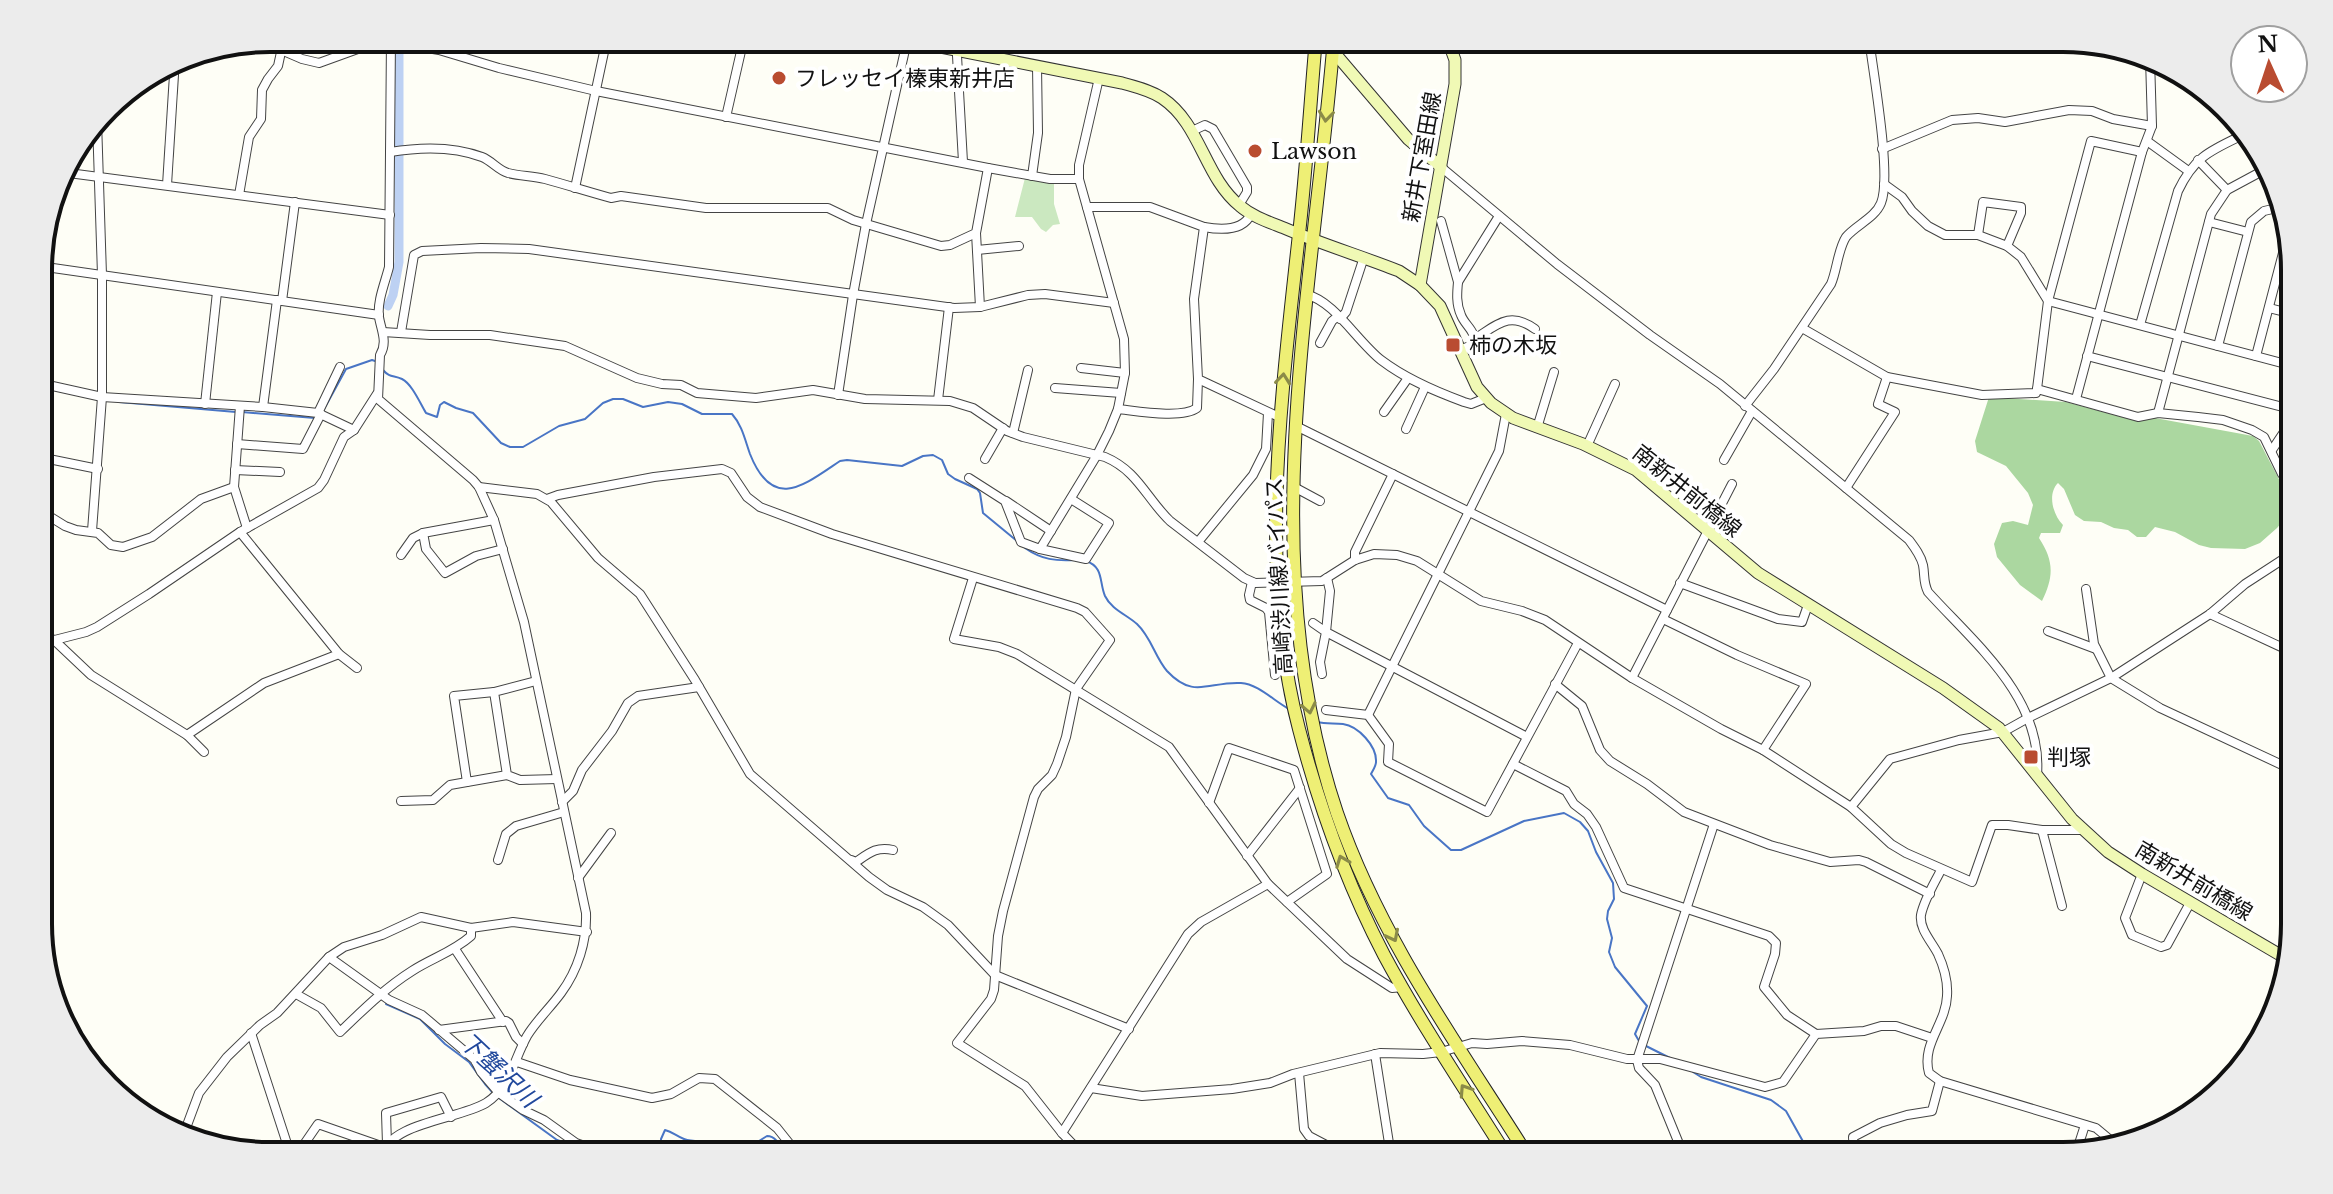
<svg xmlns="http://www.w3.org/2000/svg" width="2333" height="1194" viewBox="0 0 2333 1194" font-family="'Libre Baskerville','Noto Sans JP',serif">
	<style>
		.green { fill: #cbe8c0 }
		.forest { fill: #abd7a0 }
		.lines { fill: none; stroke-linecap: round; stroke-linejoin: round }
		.stream { stroke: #4975c5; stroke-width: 2 }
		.canal { stroke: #bdd1f3; stroke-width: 9 }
		.street-casing { stroke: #444; stroke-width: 10 }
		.secondary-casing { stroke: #333; stroke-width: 13 }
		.primary-casing { stroke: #222; stroke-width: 14 }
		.street { stroke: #fff; stroke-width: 8 }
		.secondary { stroke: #f0f9b5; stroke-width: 11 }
		.primary { stroke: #eeef75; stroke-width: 12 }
		.oneway { stroke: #8b8b48 }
		.poi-dot { fill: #b94c31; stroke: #fff; stroke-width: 3 }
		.labels { text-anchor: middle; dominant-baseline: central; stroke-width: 8; stroke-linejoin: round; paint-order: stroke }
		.poi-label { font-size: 22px; fill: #111; stroke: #fff; text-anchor: start }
		.street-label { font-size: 22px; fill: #111; stroke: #fff }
		.water-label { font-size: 24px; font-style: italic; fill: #21489c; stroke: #fff }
		.rim { fill: none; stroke: #111; stroke-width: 4 }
	</style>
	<rect width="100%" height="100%" fill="#fefef6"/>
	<polygon class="green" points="1025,178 1054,183 1054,204 1060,224 1053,225 1046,232 1041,229 1032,217 1015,217"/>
	<path class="forest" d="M1989,397L2066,402L2129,419L2144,416L2253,436L2259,441L2294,508L2277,528L2260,543L2245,549L2211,548L2199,545L2175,532L2155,527L2146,537H2137L2128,530L2114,528L2101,522L2084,521L2075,515L2064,489L2058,483C2047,494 2053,515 2063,525L2060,533H2041L2039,538C2054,561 2054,576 2042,601L2020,585L1997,557L1994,544L2002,523L2013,521L2028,525L2033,505L2028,493L2006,466L1977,452L1975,441Z"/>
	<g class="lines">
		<g class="stream">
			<path d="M383,370C390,378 393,375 402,379C412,384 420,403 426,413L437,417L440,405L444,402L456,408L473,413L501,443L510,447H523L559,426L585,419L603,403L613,399H623L643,407L668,402L682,404L702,414H732C742,425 745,440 750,454C773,512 804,485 840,461L847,460L902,466L923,456L933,455L942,460L948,474L955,479L977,489L980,493L983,513L1017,541"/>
			<polyline points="119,402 236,412"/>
			<polyline points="323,411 346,369 372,360 378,362"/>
			<polyline points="242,412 315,418"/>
			<path d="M1025,548C1042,560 1056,561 1075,560"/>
			<path d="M1086,561C1104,567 1099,582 1105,596C1111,609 1127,615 1137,624C1151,637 1155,657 1167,671C1194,700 1209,681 1241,683C1258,684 1274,701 1289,709"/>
			<path d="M1317,722C1326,724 1334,723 1343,724C1358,726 1377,746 1376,762C1376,766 1373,770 1371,774L1388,798L1409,805L1424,826L1451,850H1461L1524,821L1564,813L1580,822L1588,831L1596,852L1613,883L1614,899L1608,911L1607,919L1612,938L1609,952L1615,967L1647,1006L1635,1034L1639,1041"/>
			<polyline points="386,1004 420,1019 445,1044 469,1062 485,1084 494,1094"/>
			<polyline points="1644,1045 1670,1058"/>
			<polyline points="1693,1072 1701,1077 1771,1100 1786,1111 1805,1145 1814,1147 1849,1144"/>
			<path d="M499,1098L557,1140C570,1144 580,1152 593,1156"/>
			<path d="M1856,1143C1868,1144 1873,1145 1881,1156"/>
			<path d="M660,1156L661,1139L665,1130C673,1132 676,1136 684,1139C701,1145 713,1135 725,1156"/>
			<path d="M735,1156L767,1136C777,1136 781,1148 786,1156"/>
		</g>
		<polyline class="canal" points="388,306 393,295 399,262 399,38"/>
		<defs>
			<g id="street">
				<polyline points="956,38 963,162"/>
				<polyline points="250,42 265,43 302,59 319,63 366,46 421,47 439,50 499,68 596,91 988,168 1050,179 1079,179"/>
				<polyline points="726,117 744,38"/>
				<polyline points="1192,131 1205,125 1213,129 1247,187 1247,192 1239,205"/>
				<polyline points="2147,141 2187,170"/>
				<polyline points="1882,149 1952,120 1978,118 2005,122 2069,110 2092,111 2113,119 2152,126"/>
				<path d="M390,152C420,147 453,146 482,157C492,161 498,170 508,173C520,176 533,176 545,179C567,185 589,192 611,198L621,196L706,208H828L853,220L941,246L950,245L976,233L988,168"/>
				<polyline points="2198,160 2227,190"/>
				<path d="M1441,167L1557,264L1650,335L1720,384L1909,540C1915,548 1921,556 1923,565C1925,576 1923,582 1928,592C1975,644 2043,698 2037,775"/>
				<polyline points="61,172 390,215"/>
				<polyline points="1032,176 1038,133 1037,66"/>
				<polyline points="1884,184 1902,197 1912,211 1928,226 1945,235 1978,235 2007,246 2021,257 2048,301 2293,366"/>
				<polyline points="167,185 175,59"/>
				<polyline points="575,188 607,38"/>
				<polyline points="239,195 249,137 261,119 262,90 268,79 278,66 284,38"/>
				<polyline points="1087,207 1150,207 1204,227 1194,299 1198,379 1279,417"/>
				<polyline points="1441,221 1458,282"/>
				<polyline points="2209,222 2248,232"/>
				<path d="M1204,227C1220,230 1243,231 1251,214"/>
				<polyline points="976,233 980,307"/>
				<polyline points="1978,235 1983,202 2021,207 2021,213 2007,246"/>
				<polyline points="977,250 1019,246"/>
				<polyline points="39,266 379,315"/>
				<path d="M1307,295C1333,300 1358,342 1381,360C1406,379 1434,391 1464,402L1471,404L1486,398"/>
				<polyline points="282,301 295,202"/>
				<polyline points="2269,308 2293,314"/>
				<polyline points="1340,319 1346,312 1364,257"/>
				<path d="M2140,325L2178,191C2195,155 2212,150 2247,133"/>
				<polyline points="1802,328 1887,377 1982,395 2036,393 2037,389 2138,417 2158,413 2198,417 2223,420 2252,430 2264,437 2282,474 2294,488"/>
				<path d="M383,332L430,335H490L565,346L637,378L662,384L681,385L697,393L756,398L813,390L865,399L950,401L973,408L1007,431L1023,437L1105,457C1138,471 1146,498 1170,521L1244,578L1255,583L1322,581L1355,560L1374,554L1397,555L1417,561L1481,601L1522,611L1545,620L1632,678L1721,729L1763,750L1851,807L1891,844L1906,853L1972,882L1992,825H2008L2042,830H2083"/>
				<polyline points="401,332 414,255 422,251 481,248 529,249 954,308 980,307 1028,295 1045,294 1114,303"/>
				<path d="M1476,338C1498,324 1510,311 1535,329"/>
				<polyline points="1320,343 1332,321 1338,316"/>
				<polyline points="2218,346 2251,222 2264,211 2281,207"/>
				<path d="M1460,350L1474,344C1476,330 1465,326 1461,315C1456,304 1457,293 1458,282L1499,216"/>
				<polyline points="2087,356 2294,410"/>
				<polyline points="2256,356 2289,230"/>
				<polyline points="1081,368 1125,373"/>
				<polyline points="39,383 102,397 263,407 318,413 354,430"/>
				<polyline points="1055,388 1121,393"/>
				<polyline points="2037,389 2048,301 2091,141 2142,152"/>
				<polyline points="838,395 853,295 866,224 907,41"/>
				<polyline points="2076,399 2142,152 2152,126 2150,58"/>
				<polyline points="938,400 949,307"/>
				<polyline points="205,404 217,292"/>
				<polyline points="240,406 234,487 247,528"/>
				<path d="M1745,406L1774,369L1831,284C1837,270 1838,249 1846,237C1856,225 1875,218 1881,203C1892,176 1873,72 1869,38"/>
				<polyline points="263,407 277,300"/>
				<path d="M1118,409C1137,411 1182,419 1197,408L1198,379"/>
				<polyline points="1384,412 1408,378"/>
				<polyline points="318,413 340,367"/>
				<polyline points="2158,413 2211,214 2227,190 2266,169"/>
				<polyline points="1296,426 1667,610"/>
				<polyline points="1537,428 1554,372"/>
				<polyline points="1406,429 1425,387"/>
				<polyline points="1013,433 1028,370"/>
				<polyline points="237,444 303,449 321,414"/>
				<polyline points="1587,446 1615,384"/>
				<polyline points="2272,450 2294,417"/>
				<polyline points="39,457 98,469"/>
				<polyline points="985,459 1003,428"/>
				<polyline points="1724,460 1752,411"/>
				<polyline points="235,470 280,472"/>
				<polyline points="969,478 1005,501 1021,542 1040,549 1097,455 1109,431 1118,409 1125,373 1124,339 1079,179 1079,165 1099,78"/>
				<polyline points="479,487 537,494 551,502 598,558 640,594 695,680 750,774 869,877 887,890 923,907 948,925 995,975 1129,1029"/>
				<polyline points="1294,487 1320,501"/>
				<polyline points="1846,488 1895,412 1878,404 1887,377"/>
				<polyline points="547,499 558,495 654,477 722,469 731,473 747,497 760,507 832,534 1077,608 1085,612 1110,640 1076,689 1066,737 1057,764 1052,775 1038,789 1034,797 1003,911 998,936 994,990 991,999 957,1043 1025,1086 1062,1133 1084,1156"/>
				<polyline points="1006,501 1051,531"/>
				<polyline points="39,512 44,513 65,526 76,530 98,533 111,545 123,547 152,537 201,499 234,487"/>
				<polyline points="92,531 102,397 102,275 97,121"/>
				<polyline points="240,532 339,654 357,668"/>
				<polyline points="423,533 426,549 445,573 476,556 503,549"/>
				<polyline points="1198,542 1253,475 1266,449 1268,413"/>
				<polyline points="1040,549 1086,559 1109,523 1071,499"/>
				<polyline points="401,555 413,538 423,533 494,520"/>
				<polyline points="1355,560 1355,552 1393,474"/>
				<polyline points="973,578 954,639 999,647 1017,654 1169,747 1268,884 1347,959 1392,988 1403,987"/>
				<polyline points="1327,578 1330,591 1326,632 1527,737"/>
				<polyline points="1252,582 1249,595 1250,600 1266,608 1269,612 1275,675"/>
				<polyline points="1680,583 1778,619 1802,622 1808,605"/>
				<polyline points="2086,589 2094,644 2111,678 2160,708 2295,771"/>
				<polyline points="2210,614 2294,653"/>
				<polyline points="1663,619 1737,655 1806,684 1763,750"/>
				<polyline points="1313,623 1326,632 1320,662 1322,674"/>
				<polyline points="2048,631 2096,649"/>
				<polyline points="39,633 54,640 91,675 187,735 204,752"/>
				<polyline points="39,644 86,632 97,627 149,594 240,532 318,488 324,480 344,437 354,430 377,394"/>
				<polyline points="1632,678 1732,484"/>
				<polyline points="536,681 494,692 507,775 520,780 557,779"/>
				<polyline points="1555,684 1582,706 1600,750 1610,761 1647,784 1684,812 1770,845 1830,862 1859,860 1866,862 1930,894"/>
				<polyline points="494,692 454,696 467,782 507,775"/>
				<polyline points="1326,710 1368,715 1389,744 1388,762 1487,812 1578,643"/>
				<polyline points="1368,715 1499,451 1506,414"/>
				<polyline points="187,735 264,683 339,654"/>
				<polyline points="1513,764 1566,791 1574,804 1587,814 1596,827 1624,888 1769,936 1776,943 1775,954 1764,987 1787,1015 1816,1034"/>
				<polyline points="401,801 433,800 450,785 467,782"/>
				<polyline points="562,802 573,791 582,770 612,731 628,703 638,696 699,687"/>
				<polyline points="1209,803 1229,748 1294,770 1327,874 1287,902"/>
				<polyline points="1851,807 1890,759 1959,740 2003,732 2028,718 2111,678 2210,614 2245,584 2294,552"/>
				<polyline points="2042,830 2062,906"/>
				<polyline points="1247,856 1300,788"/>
				<polyline points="498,860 506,834 516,826 564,812"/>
				<path d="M851,860L856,862C869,853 877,846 893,850"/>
				<path d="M1941,870C1934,884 1924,900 1921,915C1919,929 1932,942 1938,954C1944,967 1948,982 1947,996C1946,1024 1921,1044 1929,1073L1940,1081L2096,1128L2114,1143"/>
				<polyline points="2142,874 2125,918 2132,935 2161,947 2167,945 2190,903"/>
				<polyline points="578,878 611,833"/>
				<polyline points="455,949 503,1022"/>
				<polyline points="329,957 389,1000 422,1015 475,1060 481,1072 499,1093 523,1110 544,1120 576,1143 602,1152 621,1153 624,1156"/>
				<path d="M296,994L321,1008L340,1032C363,1010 385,988 412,971C432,958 453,952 471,936V928"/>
				<polyline points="439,1030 506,1021 509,1023 516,1037 523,1044"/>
				<polyline points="251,1033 291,1156"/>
				<polyline points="1375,1054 1391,1156"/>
				<polyline points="517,1062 570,1080 652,1098 671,1094 699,1078 715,1079 777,1128 793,1148 809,1156"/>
				<polyline points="1299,1073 1304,1129 1309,1136 1330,1147 1332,1156"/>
				<polyline points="1091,1088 1142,1096 1232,1089 1270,1083 1293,1074 1380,1053 1423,1054 1441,1052 1472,1043 1487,1044 1522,1041 1570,1045 1627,1059 1660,1059 1765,1087 1783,1082 1816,1034 1864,1031 1881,1026 1896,1026 1932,1038"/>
				<polyline points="1062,1133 1188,934 1201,922 1268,884"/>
				<polyline points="183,1136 199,1093 227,1057 260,1025 277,1013 329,957 344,947 382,935 421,917 471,928 513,922 587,932"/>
				<polyline points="387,1144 386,1113 441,1097 451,1117"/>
				<polyline points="296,1156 318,1124 384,1147"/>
				<path d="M383,1156C387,1123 460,1119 486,1103C510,1088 514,1059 527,1036C536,1021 550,1008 561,993C578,970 587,941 586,913L524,622L494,520L479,487L473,480L378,399L380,355C388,342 381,330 379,317C377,301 385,283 389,267L391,38"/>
				<polyline points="1684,1156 1655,1085 1639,1068 1637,1060 1714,824"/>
				<polyline points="1779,1156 1854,1148"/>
				<polyline points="1854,1156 1853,1137 1880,1123 1907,1115 1932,1111 1940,1081"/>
				<polyline points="2075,1156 2085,1125"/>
			</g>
			<g id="secondary">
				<path d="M895,38L1122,83C1136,87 1150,90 1162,98C1201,124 1204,177 1240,206C1253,217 1269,222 1284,228C1321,244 1361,256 1399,271L1420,285L1440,306L1477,387L1491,403L1513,418L1583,444L1636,470L1758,573L1943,688L1999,728L2072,819L2108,852L2142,874L2287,959"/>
				<polyline points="1333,51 1408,139 1441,167"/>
				<polyline points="1420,285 1455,84 1455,60 1447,38"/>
			</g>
			<g id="primary">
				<path d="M1316,38C1310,106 1306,175 1298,243C1281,400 1258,574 1299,729C1319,806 1347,884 1384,955C1421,1024 1465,1089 1507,1156"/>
				<path d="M1334,38C1313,294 1252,561 1337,813C1380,938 1458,1045 1528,1156"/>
			</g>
		</defs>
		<use href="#street" class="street-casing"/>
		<use href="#secondary" class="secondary-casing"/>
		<use href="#primary" class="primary-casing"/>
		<use href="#street" class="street"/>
		<use href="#secondary" class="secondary"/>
		<use href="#primary" class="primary"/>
	</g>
	<defs><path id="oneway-chevron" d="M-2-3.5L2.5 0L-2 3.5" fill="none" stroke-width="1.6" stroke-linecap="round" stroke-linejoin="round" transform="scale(2)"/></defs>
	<g class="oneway">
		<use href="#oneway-chevron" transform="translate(1326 116) rotate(96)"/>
		<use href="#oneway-chevron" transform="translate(1283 379) rotate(-84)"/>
		<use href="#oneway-chevron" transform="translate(1309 708) rotate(78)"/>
		<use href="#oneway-chevron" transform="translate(1342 861) rotate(-111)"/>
		<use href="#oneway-chevron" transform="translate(1393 936) rotate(63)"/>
		<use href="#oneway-chevron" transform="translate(1465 1090) rotate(-123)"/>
	</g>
	<g class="poi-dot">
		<circle cx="779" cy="78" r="8"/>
		<circle cx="1255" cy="151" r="8"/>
		<rect x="1445" y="337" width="16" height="16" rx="4"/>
		<rect x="2023" y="749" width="16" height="16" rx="4"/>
	</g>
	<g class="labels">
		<g class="poi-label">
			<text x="795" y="78">フレッセイ榛東新井店</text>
			<text x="1271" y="151">Lawson</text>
			<text x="1469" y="345">柿の木坂</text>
			<text x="2047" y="757">判塚</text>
		</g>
		<g class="street-label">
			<text transform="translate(1422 157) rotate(-80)">新井下室田線</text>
			<text transform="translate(1687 491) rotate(39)">南新井前橋線</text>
			<text transform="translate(1279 576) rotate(-93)">高崎渋川線バイパス</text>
			<text transform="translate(2194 881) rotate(31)">南新井前橋線</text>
		</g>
		<g class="water-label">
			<text transform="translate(499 1070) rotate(43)">下蟹沢川</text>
		</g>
	</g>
	<path d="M0 0H2333V1194H0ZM270 52H2063A218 218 0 0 1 2281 270V924A218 218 0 0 1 2063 1142H270A218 218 0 0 1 52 924V270A218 218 0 0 1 270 52Z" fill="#ececec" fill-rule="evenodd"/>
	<path class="rim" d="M270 52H2063A218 218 0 0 1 2281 270V924A218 218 0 0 1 2063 1142H270A218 218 0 0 1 52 924V270A218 218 0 0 1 270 52Z"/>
	<g transform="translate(2269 64) rotate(357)"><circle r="38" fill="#ffffff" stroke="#a0a0a0" stroke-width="2"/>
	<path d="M0-6L14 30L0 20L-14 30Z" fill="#b94c31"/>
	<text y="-12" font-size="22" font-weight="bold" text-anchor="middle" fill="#111111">N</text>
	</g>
</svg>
